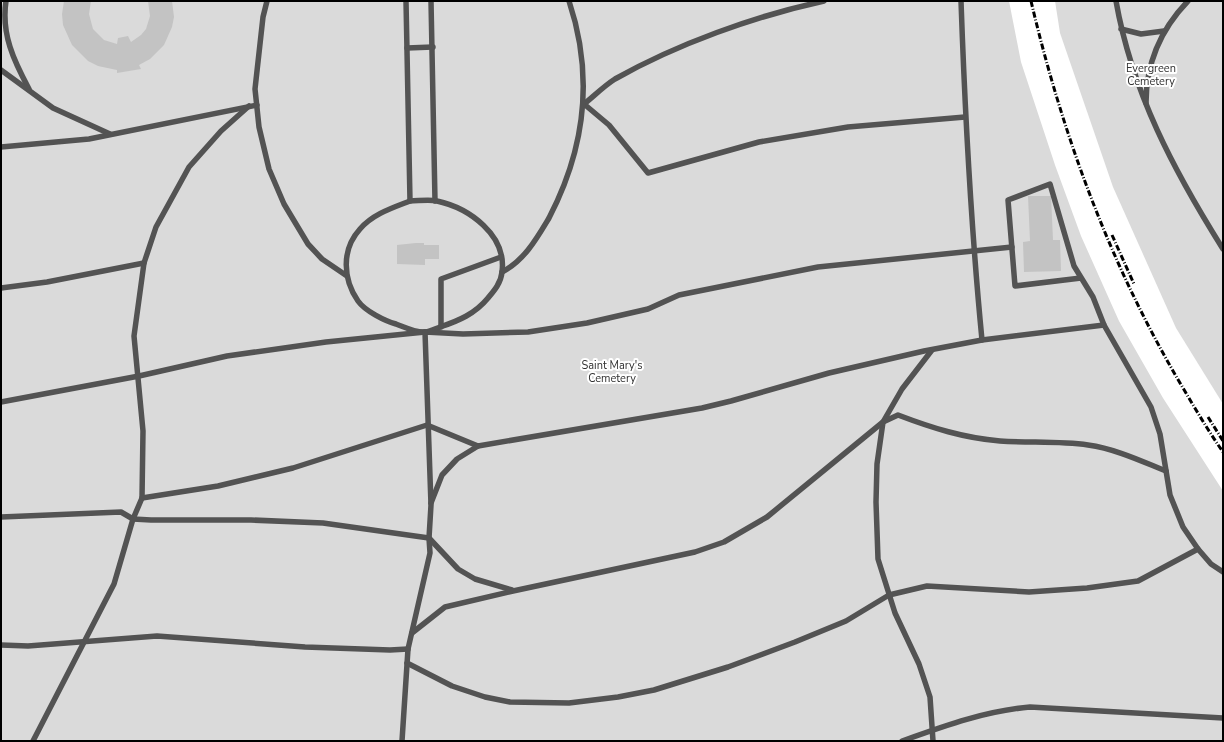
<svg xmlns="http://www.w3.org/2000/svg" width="1224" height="742" viewBox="0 0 1224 742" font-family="'Nunito Sans',sans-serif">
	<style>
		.green { fill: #dadada }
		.building { fill: #c3c3c3 }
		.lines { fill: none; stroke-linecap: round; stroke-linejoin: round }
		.lane { stroke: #535353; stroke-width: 5.5 }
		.rail { stroke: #000; stroke-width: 3; stroke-dasharray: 6 2 1 2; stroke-linecap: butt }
		.labels { text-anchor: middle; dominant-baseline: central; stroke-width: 4; stroke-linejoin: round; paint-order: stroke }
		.park-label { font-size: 11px; fill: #313131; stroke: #fff }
	</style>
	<rect width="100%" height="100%" fill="#fff"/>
	<g class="green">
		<polygon points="1,1 1009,1 1021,62 1055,165 1081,236 1119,321 1163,398 1223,491 1223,741 1,741"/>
		<polygon points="1055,1 1223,1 1223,404 1176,328 1113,187 1060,33"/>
	</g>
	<g class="building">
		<polygon points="64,1 91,1 89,14 93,29 104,40 117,44 118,38 128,36 131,42 141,35 146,29 150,16 148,1 172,1 174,17 172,27 164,45 150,59 139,65 141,69 117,73 117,70 98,66 88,61 72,45 63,25 62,14"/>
		<polygon points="1028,196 1051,196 1053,240 1060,240 1061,271 1024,272 1023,242 1030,241"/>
		<polygon points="416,243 424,243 424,245 439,245 439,259 425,259 425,265 397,264 397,245"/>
	</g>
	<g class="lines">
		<g class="lane">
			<path d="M6,1C1,34 14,61 29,89"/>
			<polyline points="267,1 263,17 255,89 259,127 269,169 284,204 308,244 322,259 347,276"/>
			<polyline points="406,1 410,201"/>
			<polyline points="431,1 435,201"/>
			<path d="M824,1C755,16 677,44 615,79C604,86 594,96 584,104L609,125L648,173L759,142L848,127L965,117"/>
			<path d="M961,1C965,115 971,227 982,340"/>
			<path d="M1116,1C1132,92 1174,171 1223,249"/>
			<polyline points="1121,29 1141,34 1164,31"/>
			<polyline points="407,48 433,47"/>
			<polyline points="1,70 53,108 110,134"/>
			<path d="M1146,103C1146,64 1161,29 1188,1"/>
			<polyline points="1,147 89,139 257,105"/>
			<path d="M410,201C418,201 429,199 437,201C469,208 507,235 502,272C501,283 494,291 488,298C475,314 458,321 440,327C435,329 430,332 425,332C417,333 404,327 396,324C385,321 365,311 358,301C343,279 341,250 360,229C373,214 392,208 410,201Z"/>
			<path d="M502,272C524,261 537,238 549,218C585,149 594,76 569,1"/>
			<polyline points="1081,278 1015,286 1008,200 1050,184 1074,266 1093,297 1104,325 1151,407 1160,434 1170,495 1183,527 1198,549 1211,564 1223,572"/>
			<polyline points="1,288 47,282 144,263"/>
			<polyline points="441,327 441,279 501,257"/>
			<polyline points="932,350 902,389 883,422 877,464 876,502 878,559 895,613 919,664 930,697 933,741"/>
			<polyline points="1,402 139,376 227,356 326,342 425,332 463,334 528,332 587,323 648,309 679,295 818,267 1012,247"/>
			<polyline points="142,498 218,486 293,468 427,425 478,446 702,408 731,401 829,373 924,351 982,340 1104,325"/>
			<polyline points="431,503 442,475 457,459 478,446"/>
			<polyline points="1,517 121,512 133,519 151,520 251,520 323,523 429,538 458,569 475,579 512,590"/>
			<path d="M412,633L445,607L513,591L695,552L724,542L767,517L883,422L898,415C932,428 964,438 1000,441C1030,443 1059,441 1088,445C1116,449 1141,461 1166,471"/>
			<polyline points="1,645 28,646 157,636 305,647 390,650 408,649"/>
			<polyline points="407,663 452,686 485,697 510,702 569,703 618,697 654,690 728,667 795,642 846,621 889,595 927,586 1029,592 1087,588 1138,581 1198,549"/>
			<polyline points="33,741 114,584 133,519 142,498 143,431 134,336 144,263 156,227 189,167 221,131 249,106"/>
			<polyline points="402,741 408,649 430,553 429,538 431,505 425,332"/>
			<path d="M902,741C944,726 985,711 1030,707L1223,718"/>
		</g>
		<g class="rail">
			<path d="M1031,1C1063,137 1111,267 1183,388C1196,410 1209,432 1223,452"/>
			<polyline points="1112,235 1134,284"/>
			<polyline points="1208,417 1223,441"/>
		</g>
	</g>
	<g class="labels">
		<g class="park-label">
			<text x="1151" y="68">Evergreen<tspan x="1151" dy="13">Cemetery</tspan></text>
			<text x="612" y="365">Saint Mary's<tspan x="612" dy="13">Cemetery</tspan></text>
		</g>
	</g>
	<rect width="1224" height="742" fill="none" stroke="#000000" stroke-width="4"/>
</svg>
